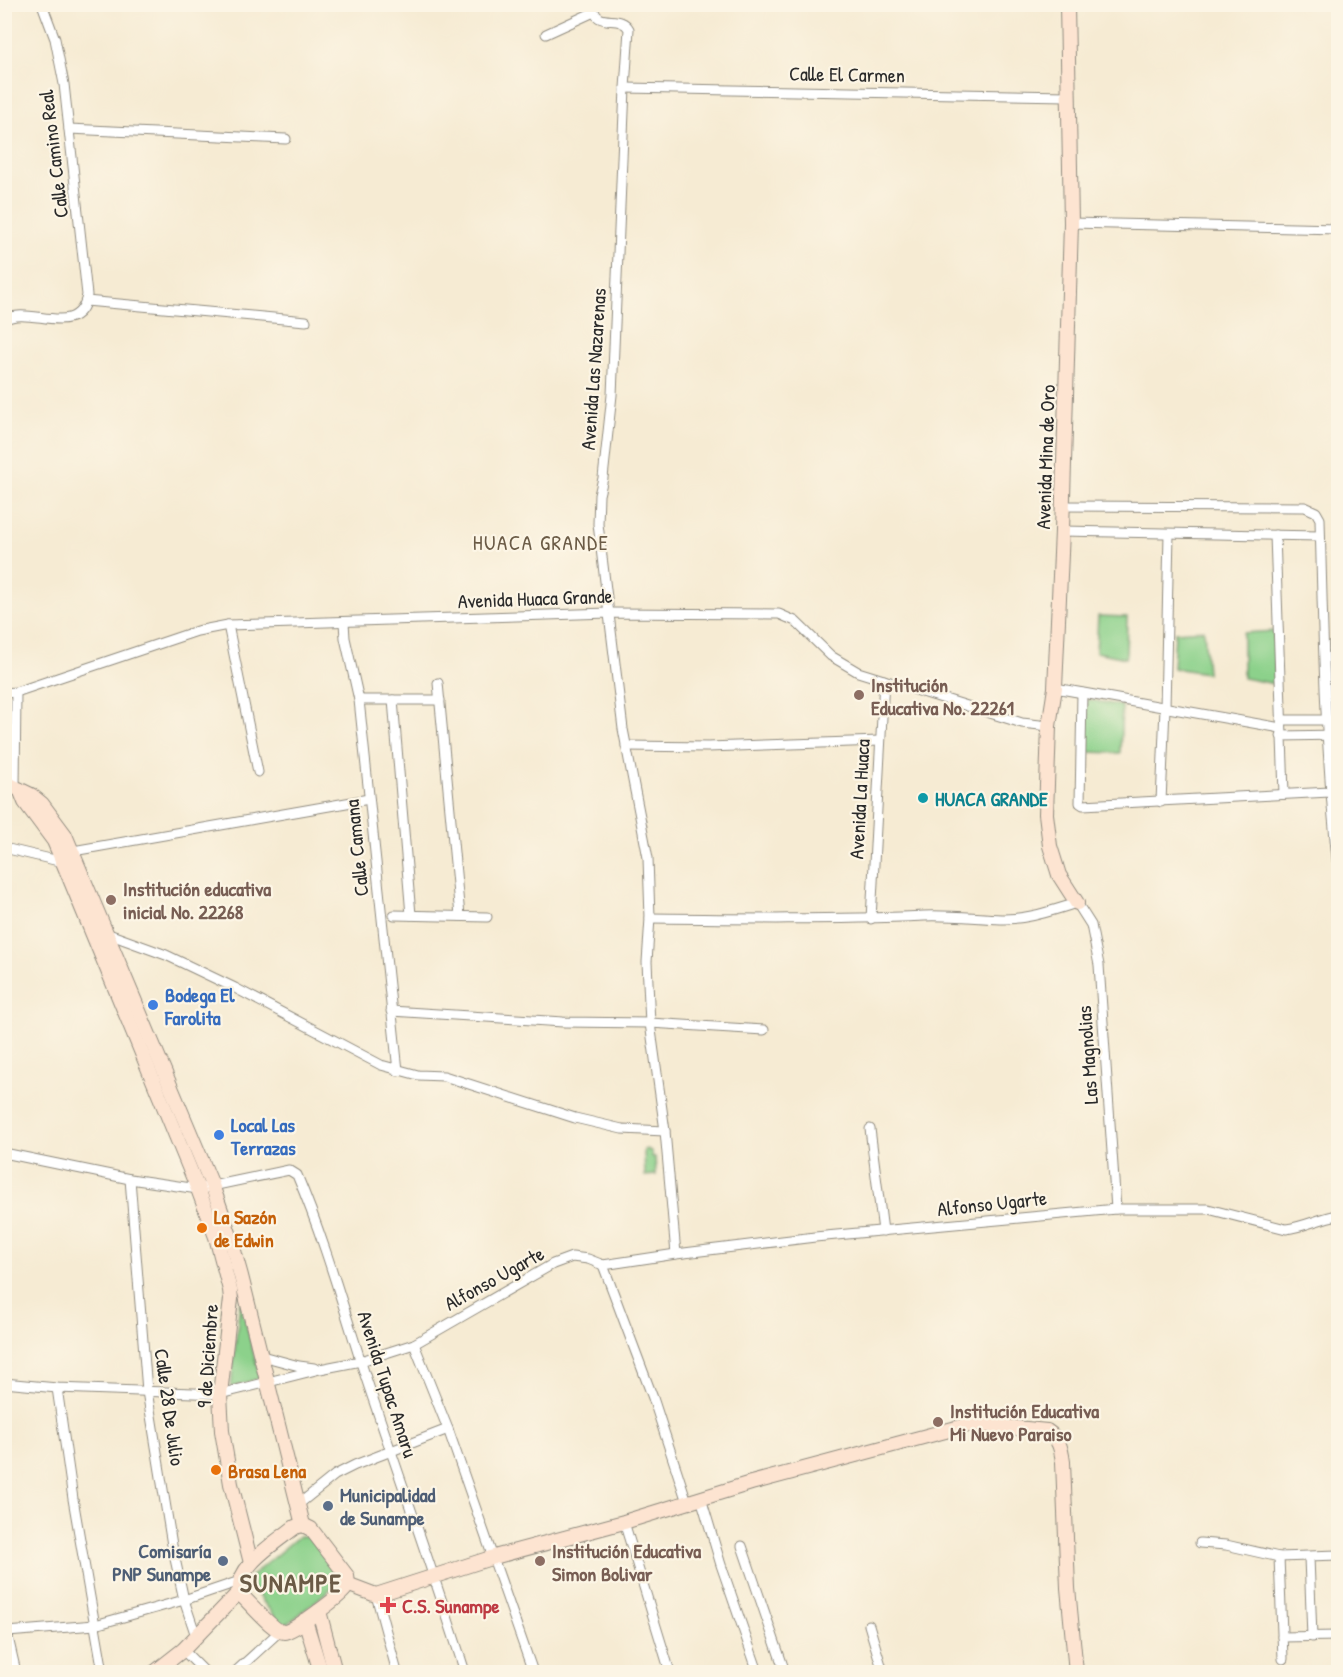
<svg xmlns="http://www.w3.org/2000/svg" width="1343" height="1677" viewBox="0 0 1343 1677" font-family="'Patrick Hand',sans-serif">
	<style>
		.green { fill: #8cd18b; stroke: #5c7e5b; stroke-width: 1.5 }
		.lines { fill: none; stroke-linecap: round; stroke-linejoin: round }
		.street-casing { stroke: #908b7f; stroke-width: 11 }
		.secondary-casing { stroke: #908b7f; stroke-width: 16 }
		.street { stroke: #fff; stroke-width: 9 }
		.secondary { stroke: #fde4d1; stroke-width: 14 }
		.education-dot { fill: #8d6e63; stroke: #fcf5e5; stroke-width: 2 }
		.culture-dot { fill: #0f9aa8; stroke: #fcf5e5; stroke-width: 2 }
		.shop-dot { fill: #3f7fe0; stroke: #fcf5e5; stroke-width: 2 }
		.food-dot { fill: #e8710a; stroke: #fcf5e5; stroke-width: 2 }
		.service-dot { fill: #5c6f8a; stroke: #fcf5e5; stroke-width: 2 }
		.health-dot { fill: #e0444e; stroke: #fcf5e5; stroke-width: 2 }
		.labels { text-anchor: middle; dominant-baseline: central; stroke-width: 4.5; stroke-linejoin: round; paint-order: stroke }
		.street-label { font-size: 20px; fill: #2b2b2b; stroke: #fcf5e5 }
		.education-label { font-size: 20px; font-weight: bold; fill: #785e54; stroke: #fcf5e5; text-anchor: start }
		.culture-label { font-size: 20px; font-weight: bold; fill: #0d838f; stroke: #fcf5e5; text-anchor: start }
		.shop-label { font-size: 20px; font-weight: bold; fill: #366cbe; stroke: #fcf5e5; text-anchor: start }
		.food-label { font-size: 20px; font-weight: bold; fill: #c56008; stroke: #fcf5e5; text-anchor: start }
		.service-label { font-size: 20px; font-weight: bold; fill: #4e5e75; stroke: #fcf5e5; text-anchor: start }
		.health-label { font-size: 20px; font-weight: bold; fill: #be3a42; stroke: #fcf5e5; text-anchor: start }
		.neighbourhood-label { font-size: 21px; letter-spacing: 1.5px; fill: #6b5b46; stroke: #fcf5e5 }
		.district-label { font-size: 26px; font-weight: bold; letter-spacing: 1.5px; fill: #6b5b46; stroke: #fcf5e5 }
	</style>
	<rect width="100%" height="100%" fill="#fcf5e5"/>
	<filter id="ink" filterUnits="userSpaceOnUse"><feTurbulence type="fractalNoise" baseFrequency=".0167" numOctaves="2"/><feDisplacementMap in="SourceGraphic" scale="12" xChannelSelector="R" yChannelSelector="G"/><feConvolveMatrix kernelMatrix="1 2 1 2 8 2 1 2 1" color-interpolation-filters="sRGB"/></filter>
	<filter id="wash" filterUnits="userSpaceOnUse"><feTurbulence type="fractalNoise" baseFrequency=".008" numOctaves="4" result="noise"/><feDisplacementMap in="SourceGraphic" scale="24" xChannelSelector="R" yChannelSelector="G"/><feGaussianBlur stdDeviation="1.35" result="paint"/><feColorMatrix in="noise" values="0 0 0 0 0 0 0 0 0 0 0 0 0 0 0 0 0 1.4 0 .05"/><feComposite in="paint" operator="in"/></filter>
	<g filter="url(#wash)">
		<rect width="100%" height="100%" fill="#f6ebd3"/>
		<g class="green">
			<polygon points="1098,616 1127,617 1126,658 1096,652"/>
			<polygon points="1204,630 1207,673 1173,668 1175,632"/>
			<polygon points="1274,631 1275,684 1243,678 1243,633"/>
			<polygon points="1086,699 1122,706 1120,753 1086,752"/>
			<polygon points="647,1149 652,1152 652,1157 655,1157 656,1175 645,1176 644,1150"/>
			<polygon points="240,1301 260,1378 231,1388"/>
			<polygon points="299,1536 308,1536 339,1573 339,1582 289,1623 280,1623 250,1585 250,1577"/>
		</g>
	</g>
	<g filter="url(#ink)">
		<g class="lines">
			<defs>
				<g id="street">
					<path d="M593,4C594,31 620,12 629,29L625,88L612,395L603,478L599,495L598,524L623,729L648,858L650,918L647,962L650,1023L665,1131L676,1254"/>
					<polyline points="546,34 594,12"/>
					<polyline points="625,88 1068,96"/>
					<polyline points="69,129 286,139"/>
					<polyline points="1071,223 1338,229"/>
					<polyline points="86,301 306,321"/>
					<path d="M4,320C29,304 79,341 87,295L64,84L55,39L42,4"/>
					<path d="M1063,506L1305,507L1316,512L1320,519C1323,636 1325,752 1338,868"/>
					<polyline points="1062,531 1320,536"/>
					<polyline points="1275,535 1284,794"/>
					<polyline points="344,622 345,638 359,700 398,1071"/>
					<polyline points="228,625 258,772"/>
					<polyline points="438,683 460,916"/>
					<polyline points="1055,688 1281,728"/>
					<polyline points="4,693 16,692 197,631 228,625 609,613 779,614 795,621 831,656 858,672 1022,723 1049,726"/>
					<polyline points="1082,693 1080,803 1083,805 1330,792"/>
					<polyline points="359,700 440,700"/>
					<polyline points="393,700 411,915"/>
					<polyline points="1281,720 1338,720"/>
					<polyline points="1281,736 1338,735"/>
					<polyline points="626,746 708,747 880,741"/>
					<polyline points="15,788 16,692"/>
					<polyline points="1161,802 1165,708 1169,534"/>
					<polyline points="4,848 63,862"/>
					<polyline points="73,851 369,799"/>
					<polyline points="394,915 487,917"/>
					<path d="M650,918C742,919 833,920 924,916C950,915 976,918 1001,919C1027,920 1053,910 1077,903L1091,925L1099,965L1116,1209"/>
					<polyline points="871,919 884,680"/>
					<polyline points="103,932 166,955 235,988 381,1065 418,1075 444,1076 575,1118 622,1129 665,1131"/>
					<polyline points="391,1011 563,1022 650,1023 764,1030"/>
					<polyline points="870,1129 883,1231"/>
					<path d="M4,1153L130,1179L198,1189L289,1170L297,1175C325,1241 344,1310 366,1378C399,1476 434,1574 465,1672"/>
					<polyline points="130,1179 147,1391 172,1545 184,1600 196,1636"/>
					<polyline points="603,1265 653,1398 687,1502"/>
					<polyline points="414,1344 448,1429 533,1672"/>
					<polyline points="262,1356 299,1366 314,1368"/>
					<path d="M4,1383L57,1388L220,1394L320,1369L361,1361L414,1344L553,1264L572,1257L588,1259L603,1265L676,1254L815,1237L1116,1209H1208L1286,1229C1304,1227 1320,1218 1338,1215"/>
					<polyline points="57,1388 73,1499 103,1672"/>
					<polyline points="701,1498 721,1565 758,1672"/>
					<polyline points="299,1504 335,1475 355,1465 448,1429"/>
					<polyline points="624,1522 670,1672"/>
					<polyline points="1200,1543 1226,1545 1279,1557 1338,1555"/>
					<polyline points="742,1546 785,1672"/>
					<polyline points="1279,1557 1283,1659"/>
					<polyline points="1309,1557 1312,1637"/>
					<polyline points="376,1595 397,1672"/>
					<polyline points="4,1620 16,1672"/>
					<polyline points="869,1625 883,1672"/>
					<polyline points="7,1632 95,1625 184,1600 240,1581"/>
					<polyline points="1282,1637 1338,1636"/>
					<polyline points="183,1650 205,1672"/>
					<polyline points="235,1672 280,1631"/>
				</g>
				<g id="secondary">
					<polyline points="1067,4 1071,223 1062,531 1055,688 1049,726 1046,814 1050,846 1059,875 1077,903"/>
					<polyline points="4,782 31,795 42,804 65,835 212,1185 229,1233 241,1276 303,1525"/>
					<polyline points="21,792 25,802 54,841 63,862 198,1189 216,1237 230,1290 231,1299 220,1394 222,1431 231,1484 251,1563"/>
					<path d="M303,1525L311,1529L347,1576C348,1581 348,1585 345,1589C339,1597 293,1632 284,1632C274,1632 251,1604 242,1596C229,1570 278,1541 295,1527Z"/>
					<path d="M347,1584L376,1595L494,1557L624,1522L751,1483L964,1426L975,1424L1047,1431C1059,1439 1061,1447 1063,1462L1068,1588L1076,1672"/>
					<polyline points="319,1611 335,1672"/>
					<polyline points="305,1620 321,1672"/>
					<polyline points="155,1672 183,1650 240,1591"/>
				</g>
			</defs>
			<use href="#street" class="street-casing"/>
			<use href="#secondary" class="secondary-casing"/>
			<use href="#street" class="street"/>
			<use href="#secondary" class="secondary"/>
		</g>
	</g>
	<g class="education-dot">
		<circle cx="859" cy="695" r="6"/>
		<circle cx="111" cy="900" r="6"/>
		<circle cx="938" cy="1422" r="6"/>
		<circle cx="540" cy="1561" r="6"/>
	</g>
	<circle class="culture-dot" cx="923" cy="798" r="6"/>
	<g class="shop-dot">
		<circle cx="153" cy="1005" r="6"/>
		<circle cx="219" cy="1135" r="6"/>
	</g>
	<g class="food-dot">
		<circle cx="202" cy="1228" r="6"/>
		<circle cx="216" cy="1470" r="6"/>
	</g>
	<g class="service-dot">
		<circle cx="328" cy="1506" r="6"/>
		<circle cx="223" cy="1561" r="6"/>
	</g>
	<path class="health-dot" d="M385 1596h6v6h6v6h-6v6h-6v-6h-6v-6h6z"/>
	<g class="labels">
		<g class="street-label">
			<text transform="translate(847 74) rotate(1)">Calle El Carmen</text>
			<text transform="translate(53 154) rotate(-97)">Calle Camino Real</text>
			<text transform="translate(593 369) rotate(-86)">Avenida Las Nazarenas</text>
			<text transform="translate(1045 457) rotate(-88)">Avenida Mina de Oro</text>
			<text transform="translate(535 598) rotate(-2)">Avenida Huaca Grande</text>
			<text transform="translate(859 799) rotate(-87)">Avenida La Huaca</text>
			<text transform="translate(356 848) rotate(-96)">Calle Camana</text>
			<text transform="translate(1087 1055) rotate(-94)">Las Magnolias</text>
			<text transform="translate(992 1203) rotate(-6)">Alfonso Ugarte</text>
			<text transform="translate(494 1278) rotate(-29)">Alfonso Ugarte</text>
			<text transform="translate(207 1356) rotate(-86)">9 de Diciembre</text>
			<text transform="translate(388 1384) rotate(72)">Avenida Tupac Amaru</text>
			<text transform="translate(170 1407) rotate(82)">Calle 28 De Julio</text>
		</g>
		<g class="education-label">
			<text x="871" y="684">Institución<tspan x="871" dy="23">Educativa No. 22261</tspan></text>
			<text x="123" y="888">Institución educativa<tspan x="123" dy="23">inicial No. 22268</tspan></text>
			<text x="950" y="1410">Institución Educativa<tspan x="950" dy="23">Mi Nuevo Paraiso</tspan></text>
			<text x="552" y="1550">Institución Educativa<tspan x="552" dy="23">Simon Bolivar</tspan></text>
		</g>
		<g class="culture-label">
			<text x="935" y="798">HUACA GRANDE</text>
		</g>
		<g class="shop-label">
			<text x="165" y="994">Bodega El<tspan x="165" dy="23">Farolita</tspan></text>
			<text x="231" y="1124">Local Las<tspan x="231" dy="23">Terrazas</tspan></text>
		</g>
		<g class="food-label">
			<text x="214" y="1216">La Sazón<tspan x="214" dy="23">de Edwin</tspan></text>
			<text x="228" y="1470">Brasa Lena</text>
		</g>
		<g class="service-label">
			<text x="340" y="1494">Municipalidad<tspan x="340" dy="23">de Sunampe</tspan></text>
			<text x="211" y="1550" text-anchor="end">Comisaría<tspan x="211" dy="23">PNP Sunampe</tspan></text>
		</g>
		<g class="health-label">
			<text x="402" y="1605">C.S. Sunampe</text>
		</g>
		<g class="neighbourhood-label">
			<text x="541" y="542">HUACA GRANDE</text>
		</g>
		<g class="district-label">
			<text x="291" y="1582">SUNAMPE</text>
		</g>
	</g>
	<rect width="1343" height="1677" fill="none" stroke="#fcf5e5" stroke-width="24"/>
</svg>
